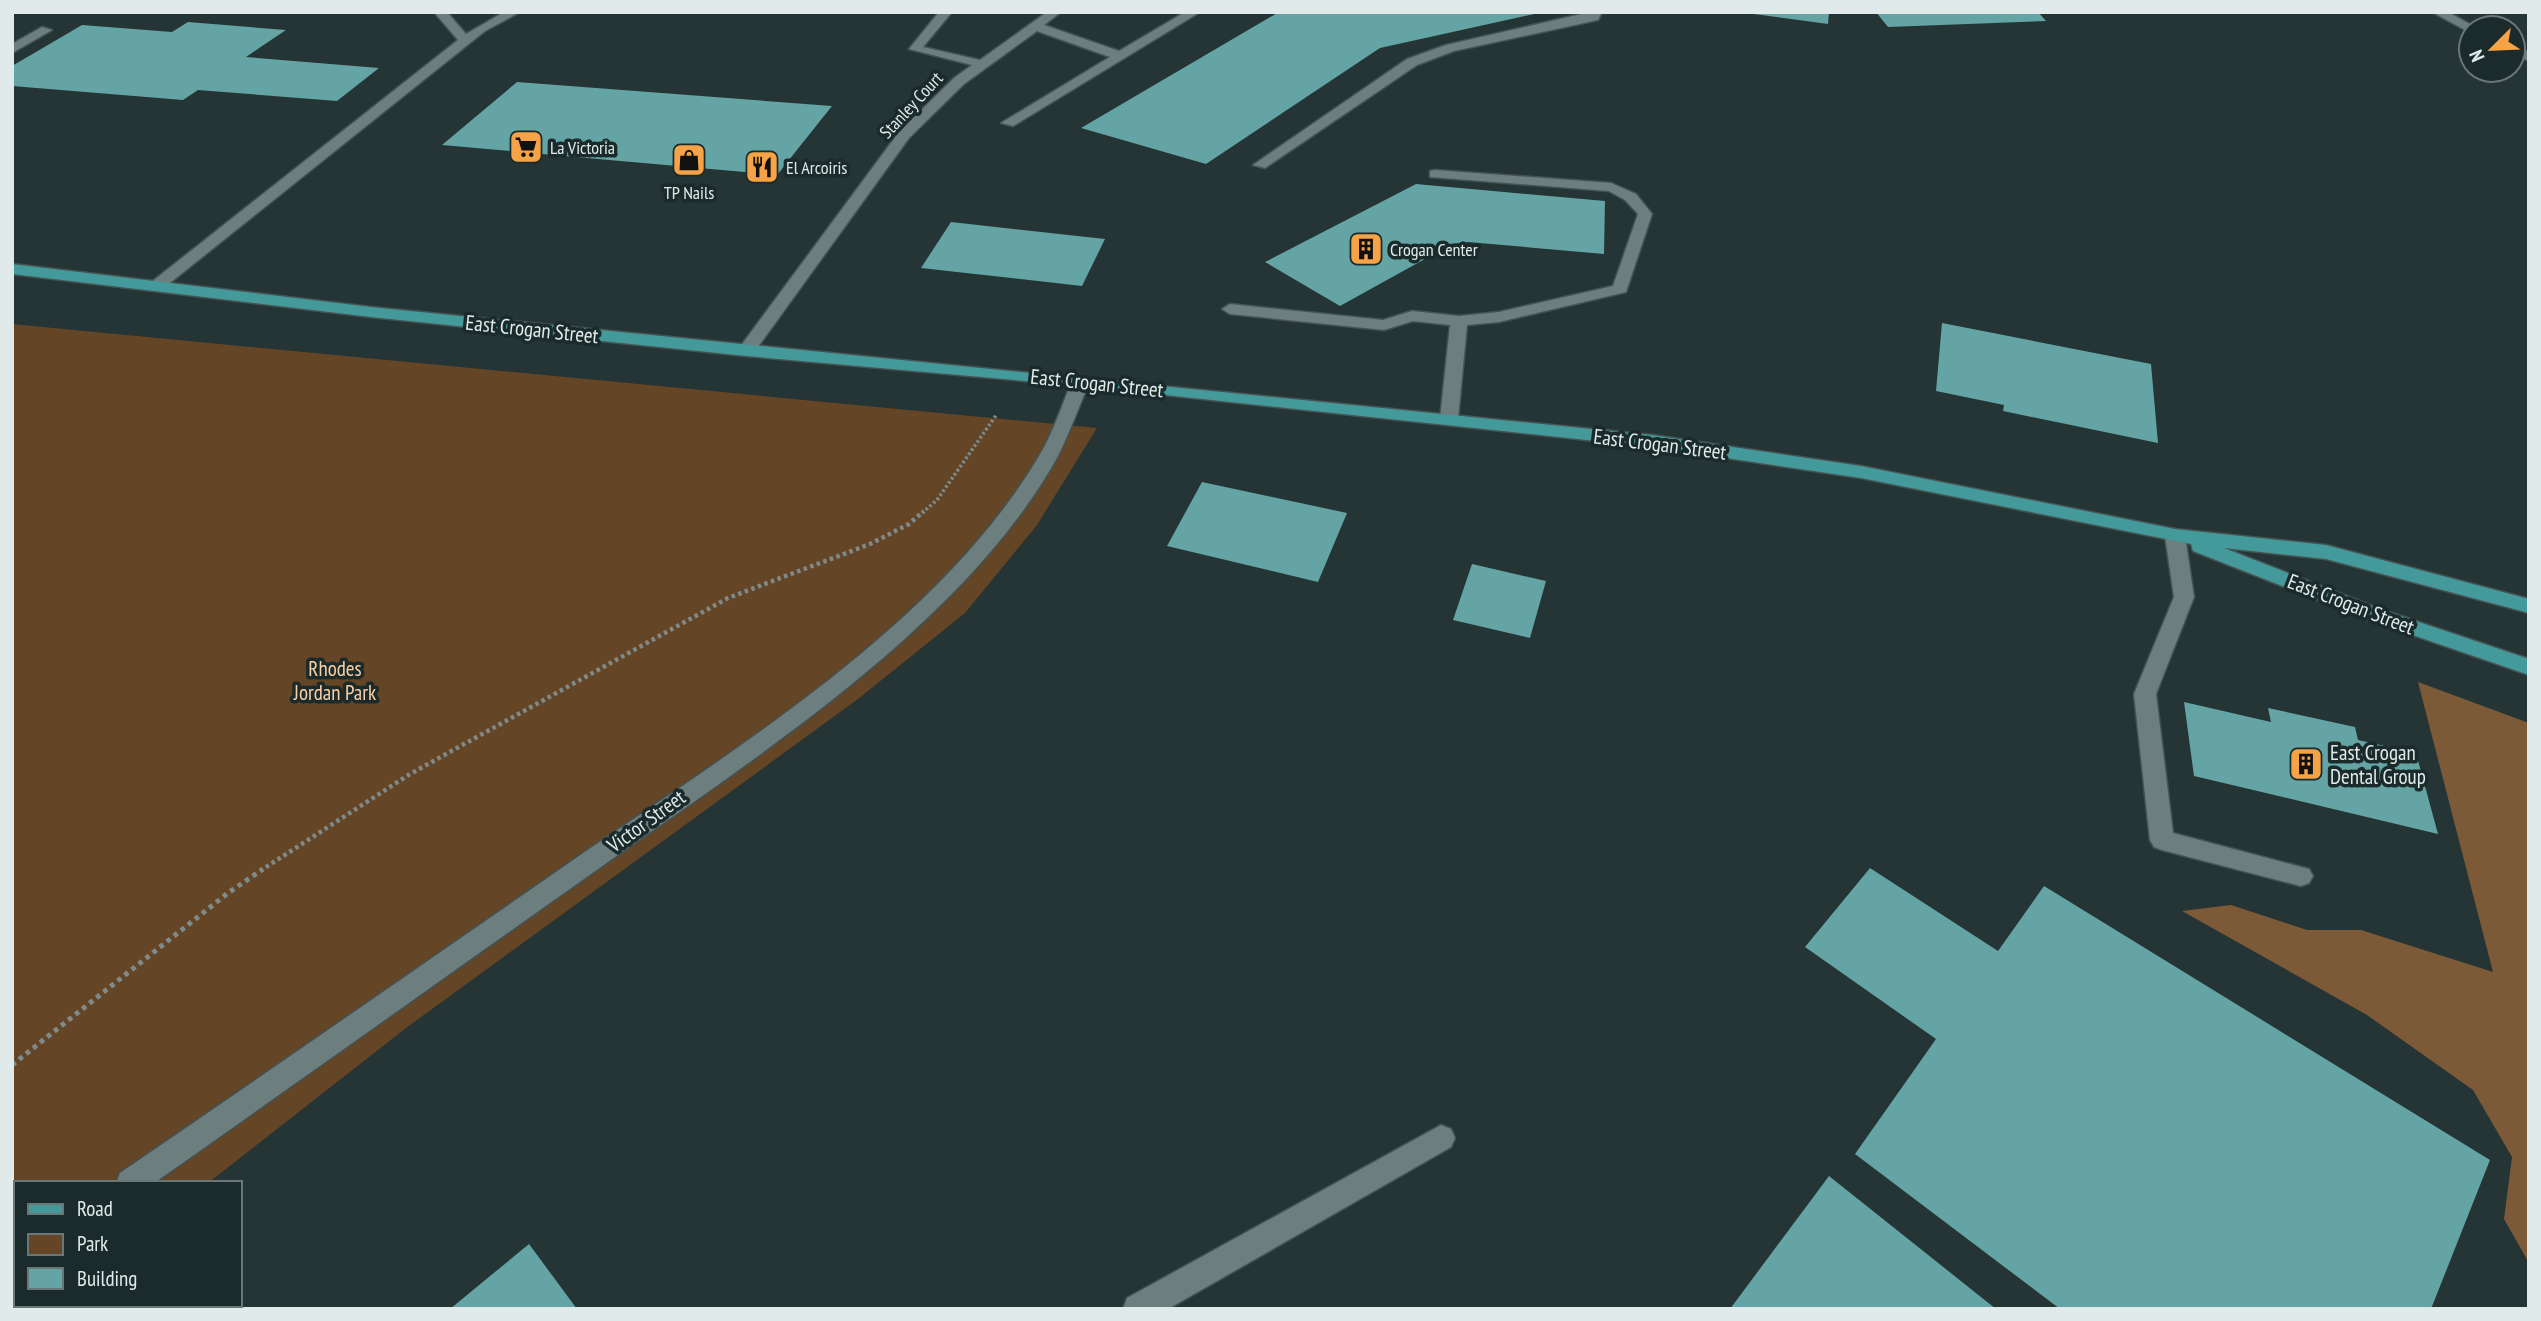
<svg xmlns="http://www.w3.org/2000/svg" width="2541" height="1321" viewBox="0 0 2541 1321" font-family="'PT Sans Narrow',sans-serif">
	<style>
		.green { fill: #644526 }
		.forest { fill: #7c5a38 }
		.building { fill: #64a4a4 }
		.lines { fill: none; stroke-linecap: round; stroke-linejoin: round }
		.minor-casing { stroke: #445252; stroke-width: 3 }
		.major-casing { stroke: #445252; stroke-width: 3 }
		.path-far2 { stroke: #7f8b8b; stroke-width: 3.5; stroke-dasharray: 2.5 2.5; stroke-linecap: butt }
		.path-far1 { stroke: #7f8b8b; stroke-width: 4.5; stroke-dasharray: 3.5 3.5; stroke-linecap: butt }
		.path { stroke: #7f8b8b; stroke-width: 5; stroke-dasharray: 4.5 4.5; stroke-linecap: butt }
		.minor { fill: #6d7e7e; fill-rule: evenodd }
		.major { fill: #44999a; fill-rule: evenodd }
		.labels { text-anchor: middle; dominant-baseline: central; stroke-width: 7; stroke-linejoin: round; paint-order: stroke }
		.far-street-label { font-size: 18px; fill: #e0eaea; stroke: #1b2a2a }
		.far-poi-label { font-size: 18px; fill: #e0eaea; stroke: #1b2a2a; text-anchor: start }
		.street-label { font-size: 21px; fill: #e0eaea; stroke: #1b2a2a }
		.park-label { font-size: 21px; fill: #fccfa3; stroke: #1b2a2a }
		.poi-label { font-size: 21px; fill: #e0eaea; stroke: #1b2a2a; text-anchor: start }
	</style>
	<rect width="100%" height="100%" fill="#253434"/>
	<polygon class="green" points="12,324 1097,428 1037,525 965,613 858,699 406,1028 208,1183 16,1183 16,1305 52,1305 47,1309 12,1309"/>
	<polygon class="forest" points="2418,682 2529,723 2529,1263 2504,1219 2512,1157 2473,1090 2367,1015 2182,911 2231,905 2307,930 2361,930 2493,972"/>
	<g class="building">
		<polygon points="1279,12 1539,12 1539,13 1380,48 1206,164 1081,128"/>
		<polygon points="1739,12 1829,12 1828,24"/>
		<polygon points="1876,12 2038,12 2046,21 1888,27"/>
		<polygon points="188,22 286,30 246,57 379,68 337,101 198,90 183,100 12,86 12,66 82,25 172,32"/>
		<polygon points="517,82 832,106 777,175 442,145"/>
		<polygon points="1416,184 1605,201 1604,254 1468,242 1452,244 1340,306 1265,262"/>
		<polygon points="951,222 1105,239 1082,286 921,268"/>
		<polygon points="1942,323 2151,364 2158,443 2003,411 2004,405 1936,391"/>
		<polygon points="1202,482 1347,513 1318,582 1167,546"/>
		<polygon points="1472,564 1546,581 1530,638 1453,620"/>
		<polygon points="2184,702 2271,722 2268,708 2355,727 2358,740 2416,753 2438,834 2194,776"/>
		<polygon points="1870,868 1998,951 2044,886 2490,1160 2431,1309 2060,1309 1855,1154 1936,1039 1805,947"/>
		<polygon points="1829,1176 1996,1309 1730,1309"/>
		<polygon points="529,1244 577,1309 450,1309"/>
	</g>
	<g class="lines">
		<defs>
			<g id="minor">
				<polygon points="434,12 447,12 466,34 504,12 520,12 485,31 161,290 149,290 149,284 458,40"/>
				<polygon points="939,12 952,12 923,47 980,60 1047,12 1061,12 1044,25 1119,51 1185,12 1200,12 1013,126 1001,123 1110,57 1037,31 964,84 909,138 752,355 740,355 738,351 740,347 899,132 954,78 972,65 909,49"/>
				<polygon points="1590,12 1602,12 1598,20 1454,51 1417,65 1265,168 1253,165 1407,59 1446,45"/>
				<polygon points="2432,12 2448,12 2477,28 2467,31"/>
				<polygon points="42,27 52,30 12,53 12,44"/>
				<polygon points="2513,45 2529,52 2529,61 2513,54"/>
				<polygon points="1435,170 1611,183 1636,194 1652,214 1626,292 1499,322 1467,325 1458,419 1449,425 1440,419 1450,325 1413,321 1384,330 1230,314 1222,309 1230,304 1383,320 1412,311 1459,316 1499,312 1613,286 1638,214 1625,200 1609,191 1430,177 1430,171"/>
				<path d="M1081,376L1090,381C1079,406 1070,432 1058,456C962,630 743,765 584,879C441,980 298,1082 154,1183H116L120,1173C269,1071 418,968 566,865C728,753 937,628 1039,456C1053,433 1062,405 1072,381Z"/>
				<polygon points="2175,529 2185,536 2194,597 2156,694 2173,833 2309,869 2313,876 2309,883 2301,886 2162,850 2154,847 2150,840 2134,694 2174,597 2165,536"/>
				<polygon points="1441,1125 1451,1129 1455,1138 1451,1147 1168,1309 1123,1309 1127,1298"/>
				<polygon points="16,1248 16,1278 12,1280 12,1249"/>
			</g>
			<polygon id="major" points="12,264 371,307 1652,435 1861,466 2175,529 2326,545 2529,599 2529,613 2326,559 2224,548 2380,609 2529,659 2529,675 2366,619 2193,551 2191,544 1861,478 1652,447 1081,386 746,356 371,317 12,274"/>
		</defs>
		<use href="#minor" class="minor-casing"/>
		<use href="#major" class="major-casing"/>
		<polyline class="path-far2" points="922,513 937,500 997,414"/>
		<polyline class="path-far1" points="260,871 410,774 728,598 870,544 909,524 924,511"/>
		<polyline class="path" points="12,1065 228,893 263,869"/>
		<use href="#minor" class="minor"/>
		<use href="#major" class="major"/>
	</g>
	<defs>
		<symbol id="supermarket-square" viewBox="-11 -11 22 22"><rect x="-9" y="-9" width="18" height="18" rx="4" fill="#f6a246" stroke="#1b2a2a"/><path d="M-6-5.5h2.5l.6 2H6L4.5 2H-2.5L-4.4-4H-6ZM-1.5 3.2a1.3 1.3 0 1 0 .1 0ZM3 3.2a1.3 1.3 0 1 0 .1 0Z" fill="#111"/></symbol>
		<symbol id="shop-square" viewBox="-11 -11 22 22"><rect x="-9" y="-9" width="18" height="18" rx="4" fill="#f6a246" stroke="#1b2a2a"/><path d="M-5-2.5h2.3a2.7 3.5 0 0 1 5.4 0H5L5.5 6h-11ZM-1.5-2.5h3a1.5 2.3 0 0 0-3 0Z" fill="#111"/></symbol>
		<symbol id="restaurant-square" viewBox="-11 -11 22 22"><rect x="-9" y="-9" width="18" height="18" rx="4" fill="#f6a246" stroke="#1b2a2a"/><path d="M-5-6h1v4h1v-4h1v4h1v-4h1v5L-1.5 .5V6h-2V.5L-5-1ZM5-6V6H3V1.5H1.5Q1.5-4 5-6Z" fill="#111"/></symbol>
		<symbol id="building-square" viewBox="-11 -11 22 22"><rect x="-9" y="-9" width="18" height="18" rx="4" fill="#f6a246" stroke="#1b2a2a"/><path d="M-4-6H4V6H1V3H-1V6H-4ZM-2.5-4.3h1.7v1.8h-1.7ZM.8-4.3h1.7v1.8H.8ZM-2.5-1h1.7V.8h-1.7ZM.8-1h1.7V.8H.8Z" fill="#111"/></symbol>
	</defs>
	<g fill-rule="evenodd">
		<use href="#supermarket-square" x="507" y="128" width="38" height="38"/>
		<use href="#shop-square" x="670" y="141" width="38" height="38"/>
		<use href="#restaurant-square" x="743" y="148" width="38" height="38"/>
		<use href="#building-square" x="1347" y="230" width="38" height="38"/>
		<use href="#building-square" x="2287" y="745" width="38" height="38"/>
	</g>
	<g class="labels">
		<g class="far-street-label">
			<text transform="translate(911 105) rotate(-47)">Stanley Court</text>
		</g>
		<g class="far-poi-label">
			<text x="550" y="147">La Victoria</text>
			<text x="786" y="167">El Arcoiris</text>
			<text x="689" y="192" text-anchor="middle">TP Nails</text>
			<text x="1390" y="249">Crogan Center</text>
		</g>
		<g class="street-label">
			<text transform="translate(532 329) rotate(6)">East Crogan Street</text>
			<text transform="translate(1097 383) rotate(6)">East Crogan Street</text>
			<text transform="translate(1660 444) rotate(7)">East Crogan Street</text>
			<text transform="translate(2351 604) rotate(21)">East Crogan Street</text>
			<text transform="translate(646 821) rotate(-36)">Victor Street</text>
		</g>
		<g class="park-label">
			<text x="335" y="668">Rhodes<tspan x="335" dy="24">Jordan Park</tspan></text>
		</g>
		<g class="poi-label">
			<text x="2330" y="752">East Crogan<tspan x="2330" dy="24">Dental Group</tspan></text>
		</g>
	</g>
	<rect width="2541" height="1321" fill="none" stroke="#e0eaea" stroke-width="28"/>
	<rect x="14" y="1181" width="228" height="126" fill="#1b2a2a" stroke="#6a7777" stroke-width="2"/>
	<rect x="28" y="1204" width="35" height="10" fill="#44999a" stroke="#6a7777" stroke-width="2"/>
	<text x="77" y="1216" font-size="21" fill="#e0eaea">Road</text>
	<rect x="28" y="1234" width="35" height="21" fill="#644526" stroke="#6a7777" stroke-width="2"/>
	<text x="77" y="1251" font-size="21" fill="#e0eaea">Park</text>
	<rect x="28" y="1268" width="35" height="21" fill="#64a4a4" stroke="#6a7777" stroke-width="2"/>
	<text x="77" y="1286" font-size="21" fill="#e0eaea">Building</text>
	<g transform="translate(2492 49) rotate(246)"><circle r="33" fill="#1b2a2a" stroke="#6a7777" stroke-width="2"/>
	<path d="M0-5L12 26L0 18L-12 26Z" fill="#f6a246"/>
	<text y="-10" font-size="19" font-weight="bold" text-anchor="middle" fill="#e0eaea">N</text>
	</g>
</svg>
